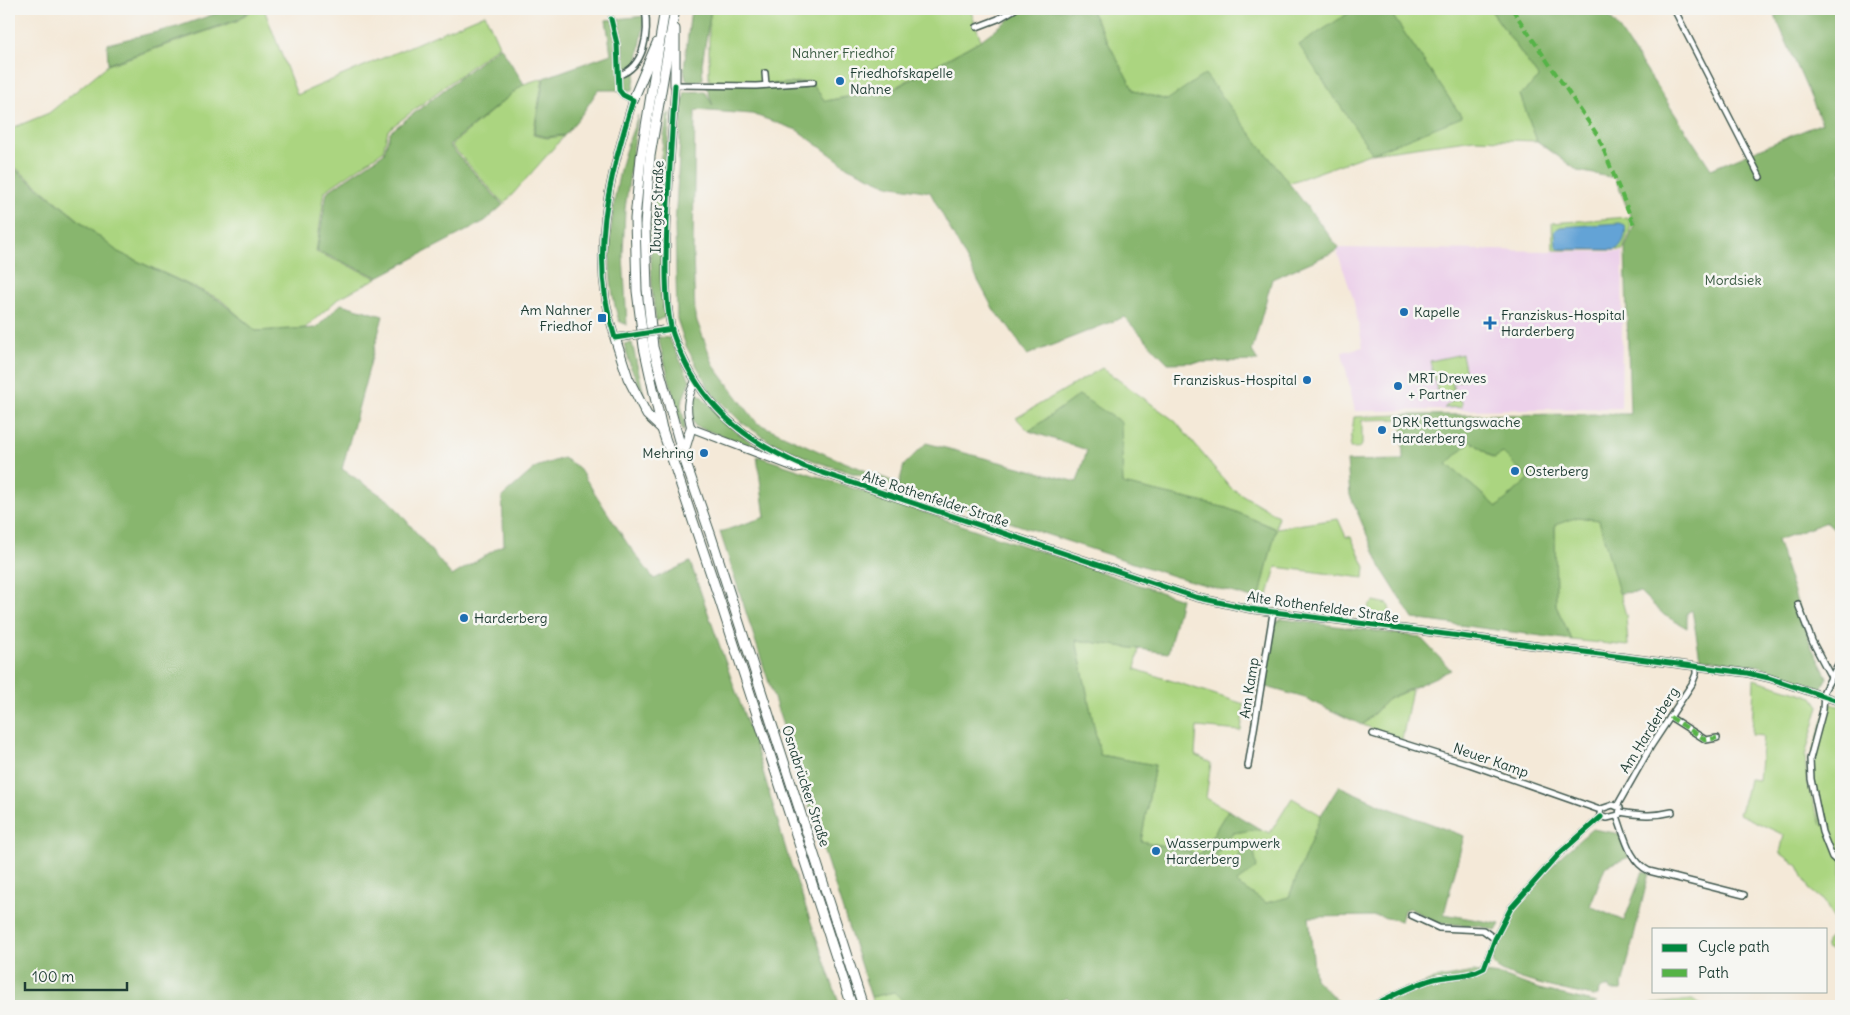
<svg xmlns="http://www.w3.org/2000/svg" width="1850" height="1015" viewBox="0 0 1850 1015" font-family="Delius,sans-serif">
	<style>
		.built { fill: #ecd1ea }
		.green { fill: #abd580; stroke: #65895a }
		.forest { fill: #88b66e; stroke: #547a51; fill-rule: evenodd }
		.water { fill: #63a3d6; stroke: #417085 }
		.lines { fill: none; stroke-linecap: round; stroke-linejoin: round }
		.minor-casing { stroke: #3f574d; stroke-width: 8 }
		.tertiary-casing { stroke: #3f574d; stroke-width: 9 }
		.trunk-casing { stroke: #3f574d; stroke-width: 11 }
		.minor { stroke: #fff; stroke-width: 5 }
		.tertiary { stroke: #fff; stroke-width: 7 }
		.trunk { stroke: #fff; stroke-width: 9 }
		.tertiary-bridge-casing { stroke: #3f574d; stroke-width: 9; stroke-linecap: butt }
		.tertiary-bridge { stroke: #fff; stroke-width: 7 }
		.quiet { stroke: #55b346; stroke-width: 4; stroke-dasharray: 8 4; stroke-linecap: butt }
		.cycleway-casing { stroke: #f6f6f2; stroke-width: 8 }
		.cycleway { stroke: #00873e; stroke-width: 5 }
		.poi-dot { fill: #1f6fb2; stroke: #f6f6f2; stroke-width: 2 }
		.labels { text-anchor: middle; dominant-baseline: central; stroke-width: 5; stroke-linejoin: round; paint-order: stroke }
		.park-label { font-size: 14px; fill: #3b5b43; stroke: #f6f6f2 }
		.poi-label { font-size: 14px; fill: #1f3d34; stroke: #f6f6f2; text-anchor: start }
		.street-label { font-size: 14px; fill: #1f3d34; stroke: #f6f6f2 }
	</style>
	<rect width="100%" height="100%" fill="#f6f6f2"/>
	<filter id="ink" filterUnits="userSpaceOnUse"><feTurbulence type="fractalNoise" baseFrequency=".02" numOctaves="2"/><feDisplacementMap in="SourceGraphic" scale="10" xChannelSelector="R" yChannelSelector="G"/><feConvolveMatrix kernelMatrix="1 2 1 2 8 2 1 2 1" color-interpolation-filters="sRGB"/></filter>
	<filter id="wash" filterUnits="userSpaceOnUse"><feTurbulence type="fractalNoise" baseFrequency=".0096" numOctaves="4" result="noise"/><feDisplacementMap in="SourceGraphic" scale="20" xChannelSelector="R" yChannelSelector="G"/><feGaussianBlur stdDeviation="1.12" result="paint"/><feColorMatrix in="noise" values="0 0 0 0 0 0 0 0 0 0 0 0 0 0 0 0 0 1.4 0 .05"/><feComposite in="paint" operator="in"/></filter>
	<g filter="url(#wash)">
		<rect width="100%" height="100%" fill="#f4e9d8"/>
		<polygon class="built" points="1339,248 1623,252 1621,408 1355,411 1342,352 1363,347 1353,298 1337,251"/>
		<g class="green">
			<polygon points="253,9 264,9 297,95 485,14 499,45 388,130 383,151 325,191 316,252 377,278 339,298 305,328 256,331 220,299 118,252 11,164 10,129 49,113 108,65 237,21"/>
			<polygon points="711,9 970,9 981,40 894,88 825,101 810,81 767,85 709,81 709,23"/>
			<polygon points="1090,9 1355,9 1300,45 1462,117 1388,9 1490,9 1539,78 1520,95 1537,141 1474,139 1372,153 1289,183 1254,138 1167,100 1134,91"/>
			<polygon points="543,78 533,135 547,138 564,136 504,204 451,145 524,84"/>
			<polygon points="1628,217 1631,226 1623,250 1553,250 1552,223"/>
			<polygon points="1462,354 1467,379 1452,383 1454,390 1438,394 1430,361"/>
			<polygon points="1102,368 1175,421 1231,488 1278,516 1276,528 1338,519 1346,537 1351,537 1365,567 1364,578 1276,567 1266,602 1259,600 1276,529 1227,508 1123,484 1121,460 1079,395 1029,431 1016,418"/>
			<polygon points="1458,399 1462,401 1462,407 1444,408 1452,401"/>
			<polygon points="1402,415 1402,419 1362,420 1362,445 1358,448 1350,448 1354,417"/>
			<polygon points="1471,441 1493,458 1503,453 1529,479 1497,507 1447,464"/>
			<polygon points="1578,517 1599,520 1626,615 1628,646 1572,640 1556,606 1555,524"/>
			<path d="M1374,601L1388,604C1391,612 1390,615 1385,621L1373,620L1367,612L1369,606Z"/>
			<polygon points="1076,640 1139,649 1135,669 1244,704 1241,731 1197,727 1195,755 1211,763 1206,798 1228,810 1201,854 1141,841 1155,765 1100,755"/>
			<polygon points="1754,679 1813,697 1819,706 1805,756 1808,787 1821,825 1810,759 1829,703 1841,707 1841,954 1826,949 1826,941 1839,929 1824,901 1809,889 1798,866 1780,853 1784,835 1739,814 1746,794 1749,779 1759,780 1763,736 1752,735"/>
			<polygon points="1412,689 1402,740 1363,725 1388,699"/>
			<polygon points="1292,798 1321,815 1289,897 1266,903 1236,883 1243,845 1233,867 1216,855 1233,833 1260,829 1270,833"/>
			<polygon points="894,992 908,1006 874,1006 871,997"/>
			<polygon points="1692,1000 1703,1006 1635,1006"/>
		</g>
		<g class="forest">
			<polygon points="229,9 251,9 237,20 108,64 107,44 177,27"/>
			<polygon points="691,9 711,9 702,64 703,79 697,81 686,80 684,69"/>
			<polygon points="1023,9 1090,9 1134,91 1167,100 1205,74 1338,247 1336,251 1272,279 1252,351 1258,361 1168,363 1124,317 1027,355 1009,327 995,312 930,192 888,185 848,167 797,130 752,114 695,110 693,252 695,316 714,366 757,423 827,455 899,484 904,465 926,443 1077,482 1087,450 1029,431 1079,395 1121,422 1123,484 1227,508 1276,529 1259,600 1173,576 1003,520 817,462 771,442 741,422 711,392 686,346 677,319 675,226 682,105 685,92 705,91 713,106 706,85 811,83 825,101 894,89 981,40"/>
			<polygon points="1355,9 1388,9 1462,117 1372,153 1299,45"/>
			<path d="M1490,9H1603L1617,26L1711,169L1822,123L1772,9H1841V535L1827,522L1777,540L1811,646L1827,677L1821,688L1760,666L1700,658L1692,610L1687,613V628L1664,615L1640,592L1619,593L1599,520L1578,517L1555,525L1556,606L1572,640L1413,619L1381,568L1350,495L1347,461L1403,460L1402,415L1630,414L1625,248L1634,225L1615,178L1578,171L1537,141L1520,95L1539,78ZM1471,441L1494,458L1503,453L1529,479L1497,507L1447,464Z"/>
			<polygon points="645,16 633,90 598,90 582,114 565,135 547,137 534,134 544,78 611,54 606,20"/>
			<polygon points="500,46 524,84 449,145 503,205 485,221 378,277 317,251 327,192 384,153 390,132"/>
			<path d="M670,113C665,181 662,248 665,317L656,321L652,290L650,230L667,115Z"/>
			<path d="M638,115L625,209L623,255L627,325L619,321C604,272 610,219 620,170C624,151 632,133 638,115Z"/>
			<polygon points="9,129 10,165 118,252 219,300 256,331 316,328 341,304 383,316 342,469 391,502 452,576 504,544 502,497 536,467 563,458 578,467 627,543 654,579 690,562 757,751 787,853 840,1006 218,1006 172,1001 171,1006 9,1006"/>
			<polygon points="658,337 669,338 690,380 681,404 685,425 683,432"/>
			<polygon points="632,343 644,395 631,368 624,344"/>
			<polygon points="698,393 735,431 764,451 695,426 690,413 691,396"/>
			<polygon points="757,456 1181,599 1168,653 1076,640 1100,755 1155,765 1141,841 1201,854 1228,810 1260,829 1233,833 1216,855 1233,866 1244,844 1254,851 1257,867 1236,883 1266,903 1289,897 1321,815 1339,786 1386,807 1464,836 1444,914 1500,924 1496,931 1479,926 1437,923 1409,908 1404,910 1401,921 1377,916 1309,917 1315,979 1343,1006 1298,1006 1295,1002 1285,1006 1076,1006 1067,997 1043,1006 908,1006 894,992 871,997 720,532 765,517"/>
			<polygon points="1282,619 1420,637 1451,670 1388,699 1362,725 1305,698 1263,686 1275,623"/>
			<path d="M1592,829L1621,834L1629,857L1605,867L1590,906L1624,921L1643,871L1649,873L1621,990H1610V987H1604L1599,990L1598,995L1594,996C1575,993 1505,979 1494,965C1492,961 1493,957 1494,953L1513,909L1562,855Z"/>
			<polygon points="1473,972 1500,975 1539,989 1597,1003 1589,1006 1372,1006 1434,979"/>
		</g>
		<path class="water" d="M1620,223L1625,225C1627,234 1623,246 1615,250L1560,249L1556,246L1555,231L1560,227Z"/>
	</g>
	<g filter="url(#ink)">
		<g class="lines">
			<defs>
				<g id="minor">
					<polyline points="1674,9 1760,177"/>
					<polyline points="611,19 617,44 619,90 623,95 633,100"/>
					<polyline points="977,27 998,19 1015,9"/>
					<polyline points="765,73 766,85"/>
					<path d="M619,75C645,67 649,32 645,9"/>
					<polyline points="675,85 756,86 813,82"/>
					<polyline points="1798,604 1812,641 1831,677"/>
					<polyline points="1841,659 1824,691 1823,710 1810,759 1811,779 1822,832 1832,857 1841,865"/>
					<polyline points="1670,717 1706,740 1717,738"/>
					<polyline points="1373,734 1469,764 1600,810"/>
					<polyline points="1248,766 1273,613"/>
					<polygon points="1613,805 1620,808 1619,815 1607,818 1601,817 1600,814 1601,809"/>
					<polyline points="1617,806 1651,746 1692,684 1696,674 1696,666"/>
					<path d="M1620,812C1640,815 1652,817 1672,812"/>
					<path d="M1617,816C1625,837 1629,861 1649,871L1744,895"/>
					<polyline points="1411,915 1439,928 1483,930 1495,939"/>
					<path d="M1372,1006C1391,996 1413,985 1434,979C1451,975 1468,977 1484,968L1495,939L1511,908L1560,853L1601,817"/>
				</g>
				<g id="tertiary">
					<path d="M675,85C672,131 669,176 667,221C666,256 664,293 671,327C674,340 681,354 687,366C714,417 753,444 805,467L1195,597L1250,609L1747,673L1769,678L1841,702"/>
					<path d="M629,336L615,338C588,255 609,181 633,100"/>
					<path d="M695,382C686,399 686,410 691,428L796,468L802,467"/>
				</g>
				<g id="trunk">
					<polyline points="665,9 641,157 635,219 637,291 644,347 662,429 720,601 852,1006"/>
					<polyline points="675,9 650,156 645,225 647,289 653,347 683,455 711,536 863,1006"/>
					<polyline points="675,29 675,85"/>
					<polyline points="633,100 657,43"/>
					<polyline points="615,338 628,378 647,415 662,429"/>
					<polyline points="683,455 691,428"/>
				</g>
			</defs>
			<use href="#minor" class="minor-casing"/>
			<use href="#tertiary" class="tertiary-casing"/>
			<use href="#trunk" class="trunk-casing"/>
			<use href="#minor" class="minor"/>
			<use href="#tertiary" class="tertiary"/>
			<use href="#trunk" class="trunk"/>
			<defs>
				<polyline id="tertiary-bridge" points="629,336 663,330"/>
			</defs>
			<use href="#tertiary-bridge" class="tertiary-bridge-casing"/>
			<use href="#tertiary-bridge" class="tertiary-bridge"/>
			<g class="quiet">
				<polyline points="1512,9 1598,136 1634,225"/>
				<polyline points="1670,717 1706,740 1717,738"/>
			</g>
			<defs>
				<g id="cycleway">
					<path d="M611,19L617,44L619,90L623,95L633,100C609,181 588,255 615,338L672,329"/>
					<path d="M675,85C672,131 669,176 667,221C666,256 664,293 671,327C674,340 681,354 687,366C714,417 753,444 805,467L1195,597L1250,609L1747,673L1769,678L1841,702"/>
					<path d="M1372,1006C1391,996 1413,985 1434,979C1451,975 1468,977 1484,968L1495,939L1511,908L1560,853L1601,817"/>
				</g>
			</defs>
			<use href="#cycleway" class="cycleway-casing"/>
			<use href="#cycleway" class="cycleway"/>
		</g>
	</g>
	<g class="poi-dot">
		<circle cx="840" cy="81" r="5"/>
		<circle cx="1404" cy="312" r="5"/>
		<rect x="597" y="313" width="10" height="10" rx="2.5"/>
		<path d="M1487.5 315.5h5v5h5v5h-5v5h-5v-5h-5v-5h5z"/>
		<circle cx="1307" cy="380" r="5"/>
		<circle cx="1398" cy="386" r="5"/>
		<circle cx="1382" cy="430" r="5"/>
		<circle cx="704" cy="453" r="5"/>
		<circle cx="1515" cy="471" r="5"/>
		<circle cx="464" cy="618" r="5"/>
		<circle cx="1156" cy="851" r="5"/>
	</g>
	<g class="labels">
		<g class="park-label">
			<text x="843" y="53">Nahner Friedhof</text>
			<text x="1733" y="280">Mordsiek</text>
		</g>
		<g class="poi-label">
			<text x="850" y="73">Friedhofskapelle<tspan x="850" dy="16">Nahne</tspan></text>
			<text x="592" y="310" text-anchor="end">Am Nahner<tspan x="592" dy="16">Friedhof</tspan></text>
			<text x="1414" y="312">Kapelle</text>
			<text x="1501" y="315">Franziskus-Hospital<tspan x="1501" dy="16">Harderberg</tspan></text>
			<text x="1408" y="378">MRT Drewes<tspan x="1408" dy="16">+ Partner</tspan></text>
			<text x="1297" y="380" text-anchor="end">Franziskus-Hospital</text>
			<text x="1392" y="422">DRK Rettungswache<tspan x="1392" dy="16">Harderberg</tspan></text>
			<text x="694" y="453" text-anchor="end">Mehring</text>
			<text x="1525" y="471">Osterberg</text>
			<text x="474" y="618">Harderberg</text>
			<text x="1166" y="843">Wasserpumpwerk<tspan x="1166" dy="16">Harderberg</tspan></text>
		</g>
		<g class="street-label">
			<text transform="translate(657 207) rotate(-88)">Iburger Straße</text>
			<text transform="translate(936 499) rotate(18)">Alte Rothenfelder Straße</text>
			<text transform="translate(1323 607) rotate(8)">Alte Rothenfelder Straße</text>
			<text transform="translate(1249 688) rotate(-81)">Am Kamp</text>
			<text transform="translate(1649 730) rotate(-58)">Am Harderberg</text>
			<text transform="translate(1491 760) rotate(19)">Neuer Kamp</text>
			<text transform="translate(806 786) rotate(72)">Osnabrücker Straße</text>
		</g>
	</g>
	<rect width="1850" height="1015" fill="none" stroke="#f6f6f2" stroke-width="30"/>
	<rect x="1652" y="928" width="175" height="65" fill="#f6f6f2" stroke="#a0aca6"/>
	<rect x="1662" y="944" width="25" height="8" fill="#00873e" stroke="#a0aca6"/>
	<text x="1698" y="952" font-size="15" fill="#1f3d34">Cycle path</text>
	<rect x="1662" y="969" width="25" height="8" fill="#55b346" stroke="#a0aca6"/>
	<text x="1698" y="978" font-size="15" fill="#1f3d34">Path</text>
	<path d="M25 982v8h102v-8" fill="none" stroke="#1f3d34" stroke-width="2.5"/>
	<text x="32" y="982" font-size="15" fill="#1f3d34" stroke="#f6f6f2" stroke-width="4" paint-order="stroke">100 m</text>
</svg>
